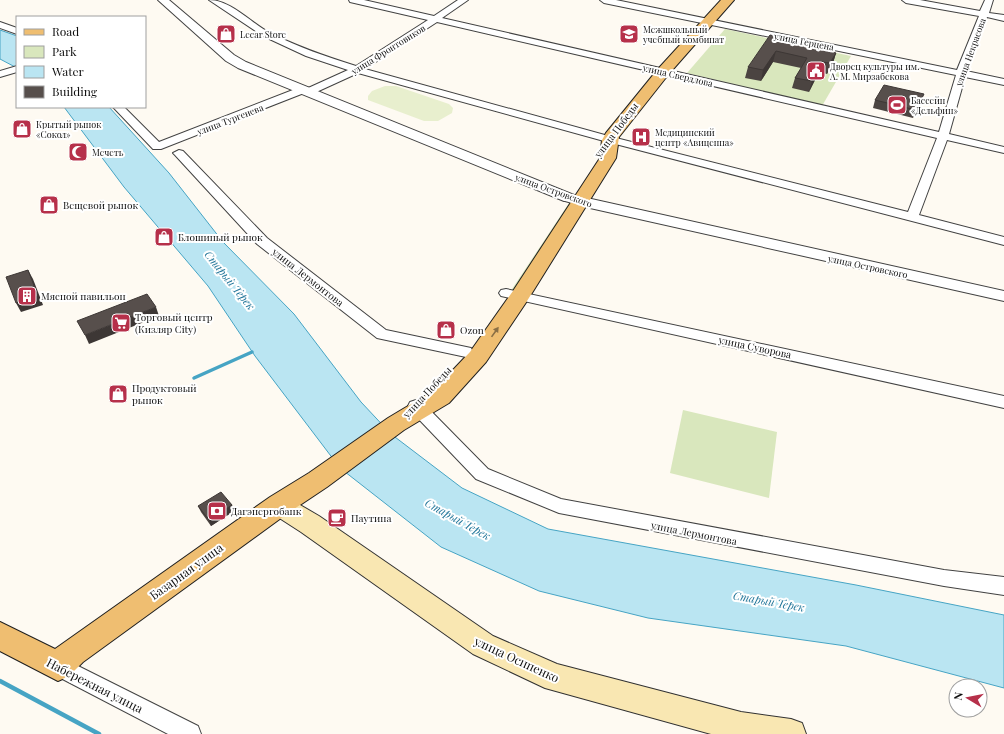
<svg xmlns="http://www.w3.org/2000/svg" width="1004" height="734" viewBox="0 0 1004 734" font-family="'Playfair Display',serif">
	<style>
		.green { fill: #d9e7bd }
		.pitch { fill: #e8efce }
		.water { fill: #bae5f2; stroke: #46a4c4 }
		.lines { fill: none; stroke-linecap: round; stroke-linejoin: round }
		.stream-far1 { stroke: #46a4c4; stroke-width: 3.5 }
		.stream { stroke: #46a4c4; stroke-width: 4.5 }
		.minor-casing { stroke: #424242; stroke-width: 2 }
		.tertiary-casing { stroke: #424242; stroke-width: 2 }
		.secondary-casing { stroke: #313131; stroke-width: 2 }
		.primary-casing { stroke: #202020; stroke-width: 2 }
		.minor { fill: #fff; fill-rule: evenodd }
		.tertiary { fill: #fff; fill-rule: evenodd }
		.secondary { fill: #f9e7b2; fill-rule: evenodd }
		.primary { fill: #efbe71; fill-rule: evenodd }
		.wall { fill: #4b4441 }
		.shaded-wall { fill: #3d3735 }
		.building { fill: #574f4c; stroke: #3d3735 }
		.oneway { fill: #8a6f45 }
		.labels { text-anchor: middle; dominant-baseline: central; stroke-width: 4; stroke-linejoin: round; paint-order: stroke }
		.far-poi-label { font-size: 9px; fill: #0f0f0f; stroke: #fff; text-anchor: start }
		.far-street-label { font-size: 9px; fill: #0f0f0f; stroke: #fff }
		.street-label { font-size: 10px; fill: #0f0f0f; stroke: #fff }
		.poi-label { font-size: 10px; fill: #0f0f0f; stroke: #fff; text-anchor: start }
		.water-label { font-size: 11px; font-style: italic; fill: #207599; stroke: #fff }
		.near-street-label { font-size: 12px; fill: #0f0f0f; stroke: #fff }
	</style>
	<rect width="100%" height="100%" fill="#fefaf2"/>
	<g class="green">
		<polygon points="725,29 851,56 822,106 687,73"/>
		<polygon points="571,200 576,202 517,293 510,292"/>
		<polygon points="683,410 777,432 769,498 670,473"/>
	</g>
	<polygon class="pitch" points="385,86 396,86 449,104 453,108 452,113 438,121 424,121 368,100 368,96 372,91"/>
	<g class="water">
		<polygon points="0,30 17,36 17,68 0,59"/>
		<polygon points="64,107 109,107 169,173 223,242 294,314 361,402 391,434 462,488 548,529 856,585 1004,615 1004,688 846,646 648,618 539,591 441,547 340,468 255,356 208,286 124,187"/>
	</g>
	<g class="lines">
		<polyline class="stream-far1" points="194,378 252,352"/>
		<polyline class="stream" points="0,681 99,734"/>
		<defs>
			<g id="minor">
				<path d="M209,0C231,0 251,23 270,33C298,47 327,57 356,66L428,20L350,2L349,0H364L434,16L458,0H468L442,18L939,132L956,75L604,3L600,0H616L957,70L979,16L906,3L902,0H920L980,11L985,0H993L989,13L1004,15V21L987,17L966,71L1004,79V85L965,77L949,134L1004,147V153L947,140L919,215L1004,237V245L604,141L358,73L312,94L308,95L304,93L161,149H153L113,107H124L159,142L298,88L306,89L348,70L306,56L263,36ZM437,22L937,138L908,212L612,137L365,69Z"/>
				<polygon points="0,22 17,28 17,34 0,28"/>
				<polygon points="17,66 17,72 0,77 0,71"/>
				<polygon points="179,150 183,151 267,238 386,330 471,348 473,352 471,356 466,357 377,338 257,244 175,155 173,153"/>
				<polygon points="569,194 1004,291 1004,301 590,208 565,201 563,198 565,195"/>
				<polygon points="506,289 1004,396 1004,408 501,296 499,293 501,290"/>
				<polygon points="416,400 422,402 488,469 561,499 944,570 1004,577 1004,595 944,586 559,513 476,479 410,410 408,406 410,402"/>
				<polygon points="58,656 198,726 201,734 168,734 51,673 48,666 51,659"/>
			</g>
			<polygon id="tertiary" points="158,0 169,0 234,55 246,62 574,195 577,198 574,201 564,201 238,68 226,61"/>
			<polygon id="secondary" points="279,495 288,498 319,516 493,636 557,664 741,712 791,719 802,723 806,734 711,734 545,688 473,654 301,532 270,512 267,505 270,498"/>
			<polygon id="primary" points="721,0 734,0 668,75 619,137 616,158 527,301 486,362 449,403 404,430 327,487 288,513 83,662 69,676 58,681 0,651 0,622 55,649 270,497 309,473 388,418 433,391 470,352 513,291 600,158 602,140 606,133 658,69"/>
		</defs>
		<use href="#minor" class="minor-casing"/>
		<use href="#tertiary" class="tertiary-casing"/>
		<use href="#secondary" class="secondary-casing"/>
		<use href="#primary" class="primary-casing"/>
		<use href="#minor" class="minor"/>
		<use href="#tertiary" class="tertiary"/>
		<use href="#secondary" class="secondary"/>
		<use href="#primary" class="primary"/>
	</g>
	<g class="wall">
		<polygon points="784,40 836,53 833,63 827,74 819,72 809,92 792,88 795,78 801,68 773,62 761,81 745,78 748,67"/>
		<polygon points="875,100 920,103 913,118 873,108"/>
		<polygon points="232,505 234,511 211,526 201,512 198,506"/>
	</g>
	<g class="shaded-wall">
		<polygon points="776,51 773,62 761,81 763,70"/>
		<polygon points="836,53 833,63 827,74 830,63"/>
		<polygon points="822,62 819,72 809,92 812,81"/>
		<polygon points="924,94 920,103 913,118 916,110"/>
		<polygon points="28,270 33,279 43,305 21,312 16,303"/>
		<polygon points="156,307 159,316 89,344 85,335"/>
		<polygon points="232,505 234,511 211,526 209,520"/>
	</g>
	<g class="building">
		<polygon points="770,35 784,38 783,40 813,46 814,44 830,47 828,51 836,53 830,63 822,62 812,81 795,78 807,58 776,51 763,70 748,67"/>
		<polygon points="884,85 924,94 916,110 875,100"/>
		<polygon points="28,270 38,296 16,303 6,277"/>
		<polygon points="147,294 156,307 85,335 77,321"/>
		<polygon points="221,492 232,505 209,520 198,506"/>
	</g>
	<defs><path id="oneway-solid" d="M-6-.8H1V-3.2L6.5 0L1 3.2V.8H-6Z"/></defs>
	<use class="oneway" href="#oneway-solid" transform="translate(495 332) rotate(-55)"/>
	<defs>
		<symbol id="shop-square" viewBox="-11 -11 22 22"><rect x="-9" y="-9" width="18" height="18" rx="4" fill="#b6304a" stroke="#fff"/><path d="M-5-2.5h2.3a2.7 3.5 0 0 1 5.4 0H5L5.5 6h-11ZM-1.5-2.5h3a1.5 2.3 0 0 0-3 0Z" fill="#fff"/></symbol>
		<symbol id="university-square" viewBox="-11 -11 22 22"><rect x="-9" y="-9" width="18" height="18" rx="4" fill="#b6304a" stroke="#fff"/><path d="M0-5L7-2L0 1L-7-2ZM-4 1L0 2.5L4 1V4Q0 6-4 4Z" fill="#fff"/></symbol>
		<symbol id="civic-square" viewBox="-11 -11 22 22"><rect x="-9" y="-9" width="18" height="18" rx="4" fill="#b6304a" stroke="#fff"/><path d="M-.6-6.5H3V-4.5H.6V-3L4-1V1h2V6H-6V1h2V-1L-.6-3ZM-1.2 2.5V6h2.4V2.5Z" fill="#fff"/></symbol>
		<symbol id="stadium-square" viewBox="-11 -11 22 22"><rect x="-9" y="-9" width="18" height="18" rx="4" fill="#b6304a" stroke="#fff"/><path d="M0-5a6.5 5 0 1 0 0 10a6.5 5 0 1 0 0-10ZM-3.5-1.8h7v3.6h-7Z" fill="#fff"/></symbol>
		<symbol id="hospital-square" viewBox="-11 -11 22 22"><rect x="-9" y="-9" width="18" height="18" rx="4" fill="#b6304a" stroke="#fff"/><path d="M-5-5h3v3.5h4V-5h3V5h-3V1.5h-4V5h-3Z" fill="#fff"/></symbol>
		<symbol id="mosque-square" viewBox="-11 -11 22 22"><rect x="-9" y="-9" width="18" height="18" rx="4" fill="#b6304a" stroke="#fff"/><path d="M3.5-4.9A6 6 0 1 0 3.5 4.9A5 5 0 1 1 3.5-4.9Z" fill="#fff"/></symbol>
		<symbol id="building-square" viewBox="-11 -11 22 22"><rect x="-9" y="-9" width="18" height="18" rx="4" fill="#b6304a" stroke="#fff"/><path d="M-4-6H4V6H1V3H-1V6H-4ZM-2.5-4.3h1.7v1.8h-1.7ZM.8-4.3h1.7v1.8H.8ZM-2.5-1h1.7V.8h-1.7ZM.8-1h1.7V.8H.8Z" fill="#fff"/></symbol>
		<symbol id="supermarket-square" viewBox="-11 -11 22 22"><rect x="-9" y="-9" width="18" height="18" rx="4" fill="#b6304a" stroke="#fff"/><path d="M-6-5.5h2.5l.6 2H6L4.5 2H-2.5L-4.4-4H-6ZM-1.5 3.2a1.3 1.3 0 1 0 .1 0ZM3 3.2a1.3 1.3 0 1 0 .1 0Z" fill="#fff"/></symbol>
		<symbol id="bank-square" viewBox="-11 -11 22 22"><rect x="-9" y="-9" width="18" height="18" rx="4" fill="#b6304a" stroke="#fff"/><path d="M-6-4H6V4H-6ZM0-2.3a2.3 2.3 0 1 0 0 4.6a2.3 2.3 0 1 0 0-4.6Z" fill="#fff"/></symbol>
		<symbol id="cafe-square" viewBox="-11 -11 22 22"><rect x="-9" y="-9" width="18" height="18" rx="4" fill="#b6304a" stroke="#fff"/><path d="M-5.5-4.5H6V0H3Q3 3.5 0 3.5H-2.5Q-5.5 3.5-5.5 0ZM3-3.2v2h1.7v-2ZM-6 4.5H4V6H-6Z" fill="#fff"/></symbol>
	</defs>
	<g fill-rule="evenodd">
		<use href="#shop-square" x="215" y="23" width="22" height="22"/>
		<use href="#university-square" x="618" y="23" width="22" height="22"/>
		<use href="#civic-square" x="805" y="60" width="22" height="22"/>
		<use href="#stadium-square" x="886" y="94" width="22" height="22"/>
		<use href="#shop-square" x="11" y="118" width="22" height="22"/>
		<use href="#hospital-square" x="630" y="126" width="22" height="22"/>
		<use href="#mosque-square" x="67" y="141" width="22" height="22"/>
		<use href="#shop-square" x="38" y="194" width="22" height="22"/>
		<use href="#shop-square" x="153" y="226" width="22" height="22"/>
		<use href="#building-square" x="16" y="285" width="22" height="22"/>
		<use href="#supermarket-square" x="110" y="312" width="22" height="22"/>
		<use href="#shop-square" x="435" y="319" width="22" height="22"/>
		<use href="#shop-square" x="107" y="383" width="22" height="22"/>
		<use href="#bank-square" x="206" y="500" width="22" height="22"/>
		<use href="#cafe-square" x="326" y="507" width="22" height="22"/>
	</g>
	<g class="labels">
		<g class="far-poi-label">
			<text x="643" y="29">Межшкольный<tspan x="643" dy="10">учебный комбинат</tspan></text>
			<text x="240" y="34">Lecar Store</text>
			<text x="830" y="66">Дворец культуры им.<tspan x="830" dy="10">А. М. Мирзабекова</tspan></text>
			<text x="911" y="100">Бассейн<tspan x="911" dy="10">«Дельфин»</tspan></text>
			<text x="36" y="124">Крытый рынок<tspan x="36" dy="10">«Сокол»</tspan></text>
			<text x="655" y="132">Медицинский<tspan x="655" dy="10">центр «Авиценна»</tspan></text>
			<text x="92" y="152">Мечеть</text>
		</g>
		<g class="far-street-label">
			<text transform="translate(804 41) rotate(11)">улица Герцена</text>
			<text transform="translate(388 49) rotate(-32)">улица Фронтовиков</text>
			<text transform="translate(970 52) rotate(-70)">улица Некрасова</text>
			<text transform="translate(678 75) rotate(13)">улица Свердлова</text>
			<text transform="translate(230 119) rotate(-21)">улица Тургенева</text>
			<text transform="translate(554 190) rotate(20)">улица Островского</text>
			<text transform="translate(868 266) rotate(12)">улица Островского</text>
		</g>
		<g class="street-label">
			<text transform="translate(616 130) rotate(-53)">улица Победы</text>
			<text transform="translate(308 277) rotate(38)">улица Лермонтова</text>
			<text transform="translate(755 347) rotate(12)">улица Суворова</text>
			<text transform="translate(427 392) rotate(-47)">улица Победы</text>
			<text transform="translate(694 533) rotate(11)">улица Лермонтова</text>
		</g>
		<g class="poi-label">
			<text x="63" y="205">Вещевой рынок</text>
			<text x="178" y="237">Блошиный рынок</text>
			<text x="41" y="296">Мясной павильон</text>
			<text x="135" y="317">Торговый центр<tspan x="135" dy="12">(Кизляр City)</tspan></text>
			<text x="460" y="330">Ozon</text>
			<text x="132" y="388">Продуктовый<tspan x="132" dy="12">рынок</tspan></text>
			<text x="231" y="511">Дагэнергобанк</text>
			<text x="351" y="518">Паутина</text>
		</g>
		<g class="water-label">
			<text transform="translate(230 280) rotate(51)">Старый Терек</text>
			<text transform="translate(458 519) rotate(29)">Старый Терек</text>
			<text transform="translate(769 601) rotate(10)">Старый Терек</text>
		</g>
		<g class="near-street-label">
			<text transform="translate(186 571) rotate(-36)">Базарная улица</text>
			<text transform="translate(517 659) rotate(25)">улица Осипенко</text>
			<text transform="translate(95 685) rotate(27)">Набережная улица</text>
		</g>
	</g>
	<rect x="16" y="16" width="130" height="92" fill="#ffffff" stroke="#9f9f9f"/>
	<rect x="24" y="29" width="20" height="6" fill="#efbe71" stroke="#9f9f9f"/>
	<text x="52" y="36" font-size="12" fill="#0f0f0f">Road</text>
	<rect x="24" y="46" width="20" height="12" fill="#d9e7bd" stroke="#9f9f9f"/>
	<text x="52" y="56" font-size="12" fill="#0f0f0f">Park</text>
	<rect x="24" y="66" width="20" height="12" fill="#bae5f2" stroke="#9f9f9f"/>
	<text x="52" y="76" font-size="12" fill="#0f0f0f">Water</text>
	<rect x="24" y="86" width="20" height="12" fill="#574f4c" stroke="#9f9f9f"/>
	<text x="52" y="96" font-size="12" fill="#0f0f0f">Building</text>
	<g transform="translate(968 698) rotate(280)"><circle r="19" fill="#ffffff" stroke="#9f9f9f"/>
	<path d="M0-3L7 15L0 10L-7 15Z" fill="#b6304a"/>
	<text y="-6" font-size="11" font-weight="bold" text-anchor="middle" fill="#0f0f0f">N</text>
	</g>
</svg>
